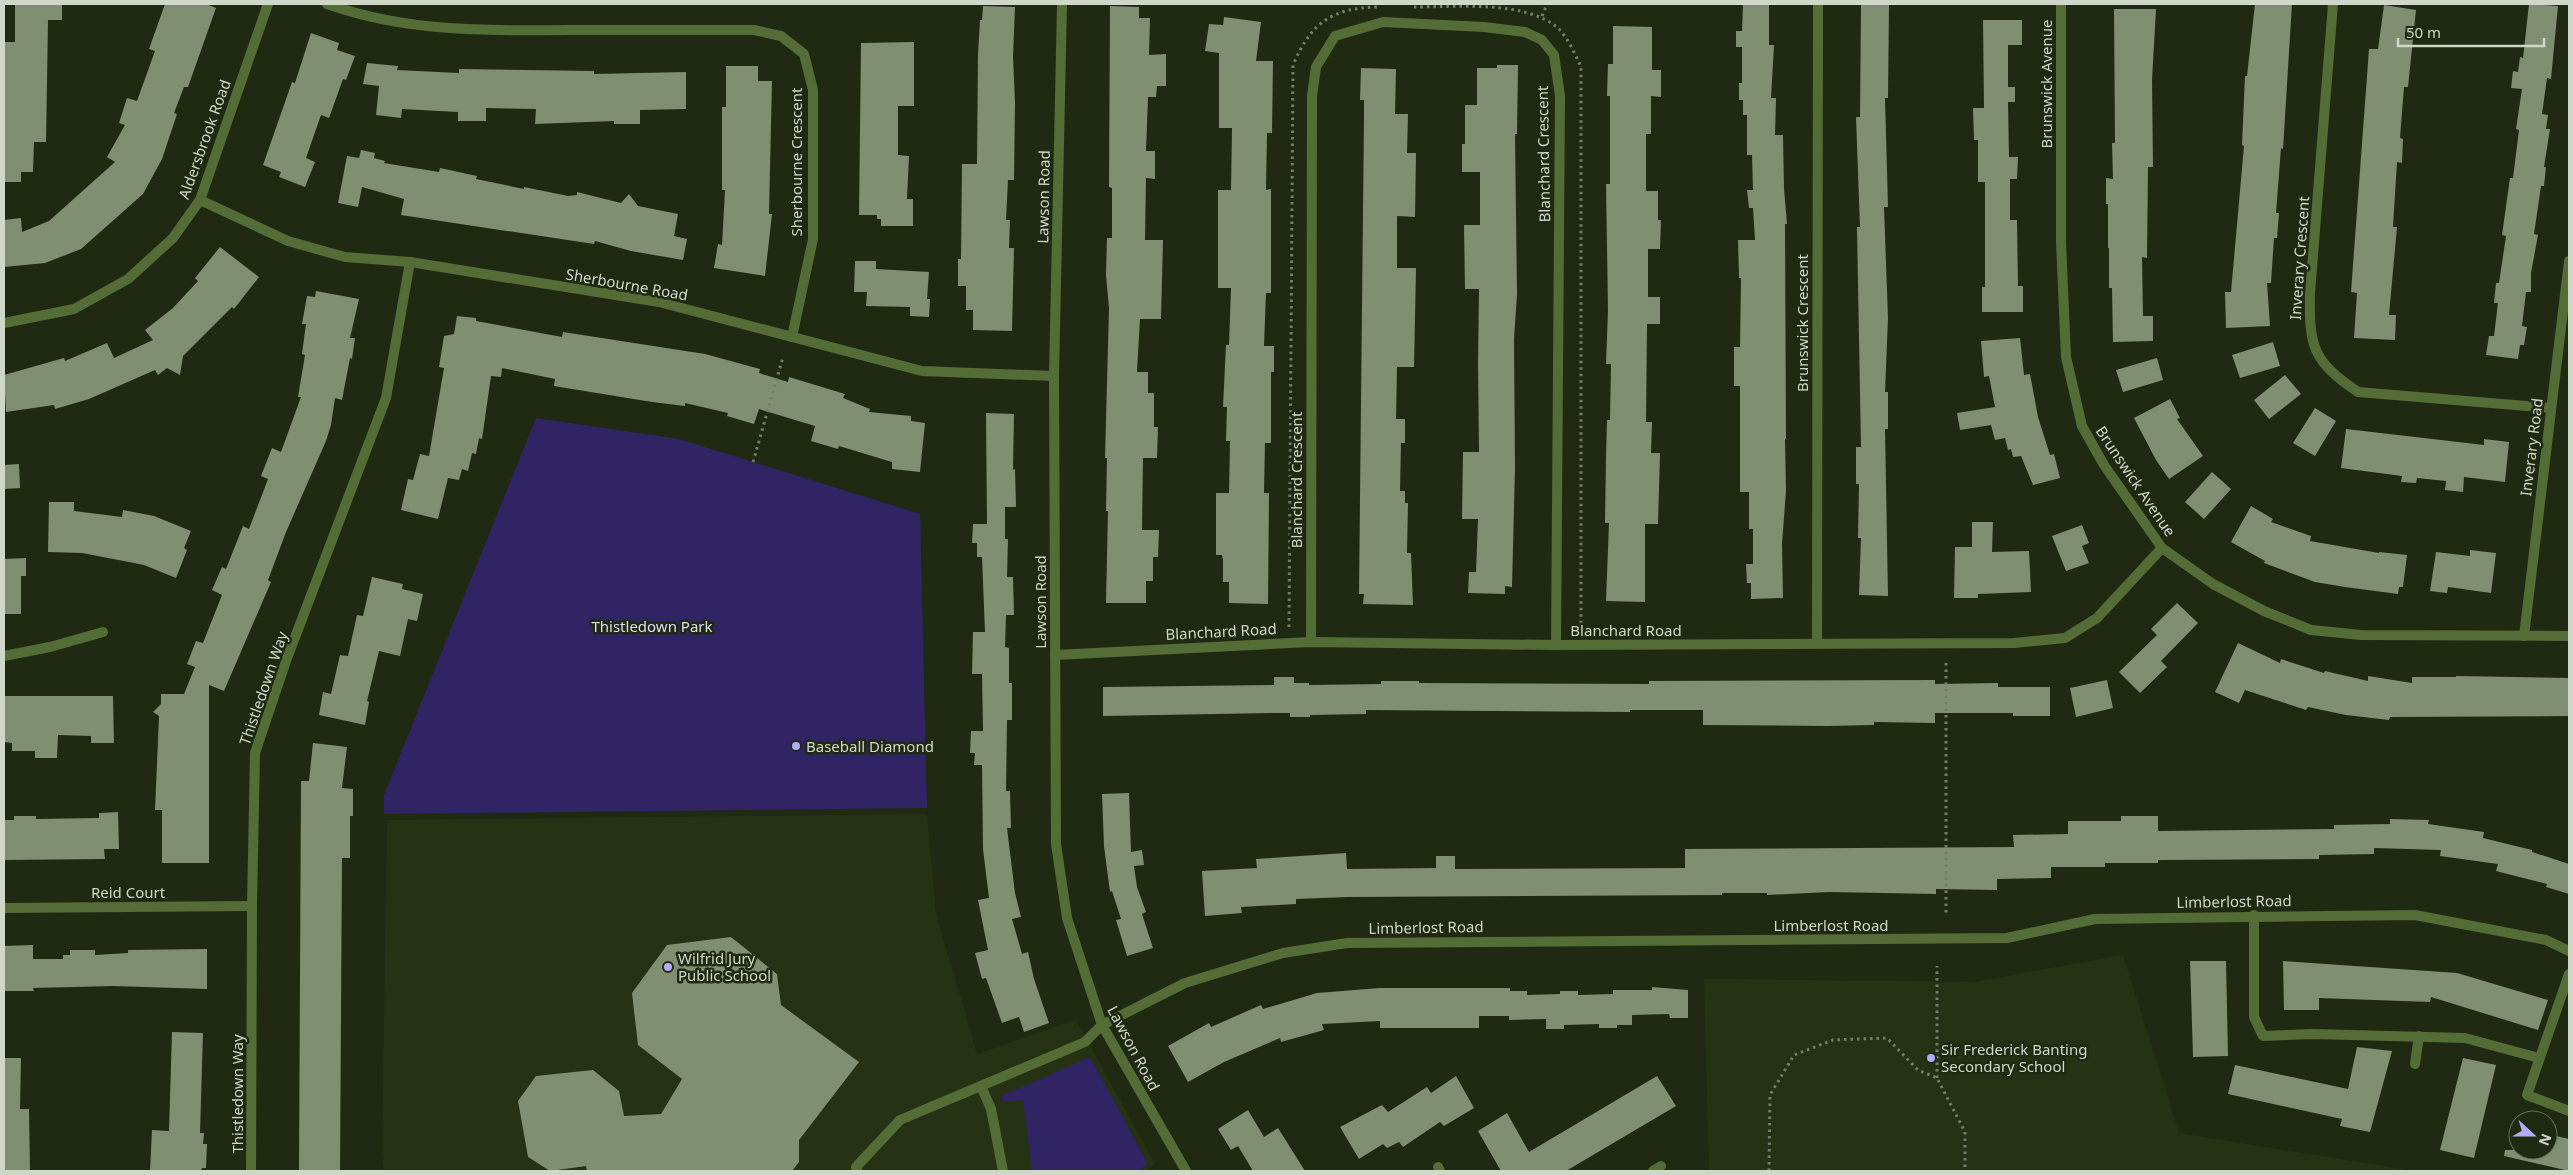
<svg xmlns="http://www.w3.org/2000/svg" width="2573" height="1175" viewBox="0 0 2573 1175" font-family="'Noto Sans',sans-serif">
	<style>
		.built { fill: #253314 }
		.green { fill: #312464 }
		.building { fill: #808e72 }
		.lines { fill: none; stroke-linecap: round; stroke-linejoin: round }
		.path { stroke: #757e6b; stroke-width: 3; stroke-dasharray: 2.5 4; stroke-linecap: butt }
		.service { stroke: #546d36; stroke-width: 10 }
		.minor { stroke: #546d36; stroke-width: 10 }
		.tertiary { stroke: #546d36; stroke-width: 10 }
		.poi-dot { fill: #b3adf9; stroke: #202a13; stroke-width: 2 }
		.labels { text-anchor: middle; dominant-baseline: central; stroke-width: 5; stroke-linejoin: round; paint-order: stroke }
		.street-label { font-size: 15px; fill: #cfd7c8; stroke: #202a13 }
		.park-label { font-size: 15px; fill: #deddf5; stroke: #202a13 }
		.poi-label { font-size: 15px; fill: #cfd7c8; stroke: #202a13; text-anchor: start }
	</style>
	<rect width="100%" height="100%" fill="#202a13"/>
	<g class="built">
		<polygon points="927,814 936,914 977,1054 1076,1020 1155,1164 1145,1171 384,1171 382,1153 387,820"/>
		<polygon points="2123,955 2179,1133 2414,1171 1709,1171 1704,979 1975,982"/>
	</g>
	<g class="green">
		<polygon points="536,418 679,439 920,514 927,808 384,814 384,795"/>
		<polygon points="1090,1057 1148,1164 1137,1171 1032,1171 1023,1100 1003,1102 1001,1096"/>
	</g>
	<g class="building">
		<polygon points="15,4 62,4 62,20 48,20 46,142 34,142 33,172 21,172 21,182 4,182 4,42 15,42"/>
		<polygon points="165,4 206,4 216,8 188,87 184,87 174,113 177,114 162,159 143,194 81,249 45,263 4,267 4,220 21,218 22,232 49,221 115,162 107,157 125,125 119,123 127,98 137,101 155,51 149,49"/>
		<polygon points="1743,4 1769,4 1769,45 1774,45 1771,98 1776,98 1775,135 1783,135 1784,188 1787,224 1785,224 1786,439 1785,439 1786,491 1782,544 1783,598 1751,599 1751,583 1747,583 1746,564 1753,564 1753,529 1749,529 1749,492 1740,492 1740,386 1734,386 1734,347 1740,347 1741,278 1739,278 1738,240 1755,240 1753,208 1749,208 1747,190 1753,190 1752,155 1747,155 1747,115 1743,115 1743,100 1739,100 1739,83 1742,83 1742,47 1736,47 1736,31 1742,31"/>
		<polygon points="2255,4 2292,4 2283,149 2281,148 2276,213 2279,213 2277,238 2274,238 2271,283 2267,283 2270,326 2226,328 2225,292 2231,292 2244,146 2242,145 2245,76 2247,76"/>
		<polygon points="2529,4 2558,6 2551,79 2547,78 2542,114 2548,115 2546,129 2550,129 2544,167 2546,167 2544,186 2541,186 2534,234 2538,235 2531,273 2531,292 2526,292 2522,326 2527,327 2524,345 2520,345 2518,359 2486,355 2489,336 2494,336 2498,303 2494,303 2496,283 2499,283 2506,236 2502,235 2510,178 2513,178 2519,130 2516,129 2522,89 2511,88 2513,71 2518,72 2520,57 2523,58"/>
		<polygon points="1861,5 1889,5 1888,98 1885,98 1888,207 1884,207 1888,318 1885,392 1888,392 1888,429 1885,429 1888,596 1859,595 1861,538 1858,538 1859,484 1856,484 1856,447 1861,447 1857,227 1860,227 1856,117 1860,117"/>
		<polygon points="2384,5 2416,10 2408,87 2404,87 2400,138 2403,139 2402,163 2397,162 2393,227 2397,227 2389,315 2396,315 2395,340 2354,338 2357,293 2351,292 2369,49 2378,49"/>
		<polygon points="983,6 1015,7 1013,57 1015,102 1014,180 1008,180 1006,220 1010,220 1009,248 1014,248 1012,331 973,330 973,310 966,310 966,286 958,286 958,259 961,259 962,164 977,164 978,55 980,20 982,20"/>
		<polygon points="1110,6 1139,7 1139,18 1150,18 1149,55 1166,54 1166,86 1157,86 1156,97 1148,97 1146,151 1155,151 1155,179 1146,178 1145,240 1163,240 1161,319 1140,319 1137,372 1148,372 1148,393 1154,393 1154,427 1158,427 1157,458 1143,458 1142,530 1159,530 1158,557 1153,557 1153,581 1146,581 1146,603 1106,603 1108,511 1106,511 1107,458 1105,458 1109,308 1106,275 1107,238 1112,238 1112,188 1109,187"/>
		<polygon points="2114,9 2156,9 2152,80 2153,167 2148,167 2147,258 2142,257 2143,316 2153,316 2153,341 2113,342 2112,288 2109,288 2109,248 2108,248 2108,204 2106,204 2106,178 2113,179 2112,143 2115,143"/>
		<polygon points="1224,17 1261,22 1256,61 1273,61 1272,133 1267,133 1266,190 1271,189 1271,293 1266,293 1264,346 1274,346 1274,372 1271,372 1271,443 1265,443 1264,493 1269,493 1268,604 1229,603 1229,582 1223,582 1223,560 1222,555 1216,555 1216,493 1229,493 1230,441 1226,441 1227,407 1223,407 1226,345 1229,345 1231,288 1218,288 1218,190 1231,190 1232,128 1219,128 1219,53 1205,51 1209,24 1223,25"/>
		<polygon points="1983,20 2022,20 2022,45 2008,45 2008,87 2015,87 2015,102 2008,102 2009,157 2018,157 2017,179 2010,179 2010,220 2017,220 2018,286 2023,286 2023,312 1982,312 1982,287 1985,287 1985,182 1978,182 1978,140 1974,140 1973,108 1984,108"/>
		<polygon points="1613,26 1652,27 1652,70 1661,70 1661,97 1651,96 1651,134 1646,134 1646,191 1658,191 1658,220 1661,220 1660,249 1648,249 1648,297 1660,297 1660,324 1647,324 1646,422 1652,422 1651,453 1660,453 1658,524 1645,524 1645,602 1606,601 1609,523 1605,523 1606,457 1607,420 1610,420 1611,364 1606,364 1608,310 1606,184 1610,184 1610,96 1607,96 1608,64 1613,64"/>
		<polygon points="311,33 339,43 337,50 355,56 346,80 343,79 329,118 321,115 306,158 315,162 305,187 279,177 281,172 263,165 292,82 295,83"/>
		<polygon points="914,42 914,106 898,106 898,155 909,156 907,199 913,199 913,226 881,226 881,219 877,219 877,215 859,215 861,43"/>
		<polygon points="367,63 398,66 397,70 459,73 459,69 594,71 594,74 686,72 686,109 640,110 640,124 614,124 614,121 535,124 536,109 486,108 486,121 458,121 458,112 402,109 401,118 376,115 379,86 363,84"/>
		<polygon points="1497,65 1518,65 1517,134 1515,134 1517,294 1514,339 1515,469 1512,587 1505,586 1505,594 1468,593 1469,572 1476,572 1478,519 1462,519 1463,452 1479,452 1478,363 1479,289 1465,289 1464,225 1480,225 1480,172 1462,172 1462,144 1465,144 1465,105 1477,105 1477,68 1497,68"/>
		<polygon points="726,66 758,66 758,81 772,81 769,214 772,214 765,276 714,268 718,244 722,245 725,190 722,190 722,107 726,107"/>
		<polygon points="1361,68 1396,69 1395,114 1408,114 1407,153 1416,153 1415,217 1397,216 1397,268 1416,268 1414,367 1397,367 1396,419 1405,419 1405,443 1401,443 1400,491 1405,491 1405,503 1408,503 1407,553 1411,553 1413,605 1363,604 1364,594 1359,594 1364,117 1364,100 1360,100"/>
		<polygon points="361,150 375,153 374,158 385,161 384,163 439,172 440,168 477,176 476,179 524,189 524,187 568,196 577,195 577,192 621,203 629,194 638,206 678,214 674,236 687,239 683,260 631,251 595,241 594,244 401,215 404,199 362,187 358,207 338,203 347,156 359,158"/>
		<polygon points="220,247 259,277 234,309 232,307 183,356 180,375 167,368 158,375 155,370 89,399 55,409 54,405 6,412 4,375 64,358 65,361 107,343 114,358 153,340 145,330 173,308 198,281 195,278"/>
		<polygon points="855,261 876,261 876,269 929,272 927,299 930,299 929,317 910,316 910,307 866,306 867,292 854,292"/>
		<polygon points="316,291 359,299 350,338 355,338 352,359 350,358 342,400 335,398 331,425 326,441 286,532 268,580 271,582 224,691 209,685 209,863 162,863 162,810 155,810 159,716 153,712 161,704 161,694 184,694 195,667 187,664 196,641 203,643 222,595 212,590 222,567 226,569 243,526 249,529 268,479 261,476 272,448 281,452 301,397 298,397 305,355 302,354 306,324 302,324 307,296 315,297"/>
		<polygon points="457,316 476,318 476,321 562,337 563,332 705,354 760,369 759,373 788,382 789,377 845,394 843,398 870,409 869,412 911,416 911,421 925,423 920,472 892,469 892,462 839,446 838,449 811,441 815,426 759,409 754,424 727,416 728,413 685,403 685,406 652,402 554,386 555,379 502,368 501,377 491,376 482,439 479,438 476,454 472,453 468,471 462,469 459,480 448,478 438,519 401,510 408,479 413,480 420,454 429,456 444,368 439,367 444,336 454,334"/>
		<polygon points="2020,338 2024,375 2030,374 2038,417 2050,455 2054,454 2060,478 2033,485 2021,456 2013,457 2011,449 2008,450 2005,438 1995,440 1991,425 1960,430 1957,413 1995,407 1989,376 1984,377 1981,341"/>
		<polygon points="2273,342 2280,366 2240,378 2232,355"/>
		<polygon points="2157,358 2163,380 2123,392 2116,370"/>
		<polygon points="2285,375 2301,394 2269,419 2254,400"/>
		<polygon points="2170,399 2180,418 2177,419 2203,456 2169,479 2156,460 2134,418"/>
		<polygon points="2315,408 2336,421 2315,456 2293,443"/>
		<polygon points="986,413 1014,414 1013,470 1015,469 1016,507 1005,507 1005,539 1008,539 1007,577 1013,577 1014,615 1006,615 1005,647 1009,648 1009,683 1012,683 1012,720 1007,720 1006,791 1010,791 1011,828 1007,828 1015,893 1021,917 1012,919 1022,954 1028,952 1034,979 1049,1023 1024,1032 1019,1017 1002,1023 986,978 982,979 975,953 988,950 978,900 989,898 983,849 982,765 974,765 975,753 970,753 971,731 983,731 982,674 972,674 973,632 985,632 982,557 977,557 977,543 972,543 973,524 987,524"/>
		<polygon points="2346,429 2484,445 2484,439 2509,442 2505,482 2464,477 2463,492 2445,490 2446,481 2417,478 2416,483 2401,482 2402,476 2341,468"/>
		<polygon points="19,464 20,488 4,489 4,465"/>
		<polygon points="2212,472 2231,489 2204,519 2185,502"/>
		<polygon points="49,502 74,502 74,511 122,517 123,510 154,516 191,531 184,548 187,550 176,578 144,565 129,562 82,553 48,552"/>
		<polygon points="2251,506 2273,519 2271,522 2311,536 2310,541 2379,553 2379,552 2407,555 2403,587 2399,587 2398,594 2345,587 2315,582 2264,563 2265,561 2231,542"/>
		<polygon points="1972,522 1993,522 1992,552 2029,551 2031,592 1978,594 1978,598 1954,598 1955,547 1972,547"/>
		<polygon points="2082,525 2089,543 2082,546 2089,563 2066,571 2052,536"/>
		<polygon points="2470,550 2496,553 2491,593 2448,587 2447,593 2430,591 2436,552 2470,556"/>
		<polygon points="26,558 26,576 21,576 21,614 4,614 4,559"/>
		<polygon points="372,577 403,584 402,589 423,594 417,621 408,619 400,656 379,651 367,701 369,702 365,725 319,715 323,692 331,694 340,655 348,656 357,615 363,616"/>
		<polygon points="2177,603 2198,623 2161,661 2167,667 2140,693 2119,672 2157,635 2151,629"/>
		<polygon points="2238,643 2280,663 2281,659 2324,673 2325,671 2368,681 2368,676 2412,683 2412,677 2456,677 2456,676 2569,678 2569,716 2390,717 2389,720 2346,715 2308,707 2306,710 2245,690 2239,703 2215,692"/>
		<polygon points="1274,677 1294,677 1294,683 1309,683 1309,685 1381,684 1381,681 1419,681 1419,683 1649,684 1649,681 1935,680 1935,684 1998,683 1998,687 2050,687 2050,716 2013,716 2013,713 1935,713 1935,723 1874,722 1874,725 1827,726 1703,725 1703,710 1630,710 1630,712 1366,710 1366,714 1310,715 1310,717 1290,717 1290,713 1274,713 1103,716 1103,687 1274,685"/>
		<polygon points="2107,680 2113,708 2076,717 2070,688"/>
		<polygon points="4,696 113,696 114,743 91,743 91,736 58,735 57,758 35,758 35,751 12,751 12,743 4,742"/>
		<polygon points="313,743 347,747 342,788 353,789 353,816 350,816 350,858 342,858 340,1170 299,1170 301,781 309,781"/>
		<polygon points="1129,793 1131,852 1142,850 1144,865 1134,866 1137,887 1146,912 1142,914 1153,948 1127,956 1116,920 1121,919 1112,891 1110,892 1104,846 1102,794"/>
		<polygon points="118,812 119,849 104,849 105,859 4,860 4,820 14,820 14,816 36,816 36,819 99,818 99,813"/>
		<polygon points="2121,816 2158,816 2158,831 2334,829 2334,825 2390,824 2390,819 2429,820 2428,824 2484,832 2483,838 2532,850 2532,852 2569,864 2569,894 2546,887 2547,884 2496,871 2498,864 2440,856 2441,850 2374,848 2374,854 2319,855 2319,859 2158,860 2158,863 2105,863 2105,867 2051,867 2051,878 1997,879 1997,890 1936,889 1936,894 1829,892 1767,895 1767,893 1722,893 1722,895 1348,897 1296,899 1296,904 1241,907 1242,913 1205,916 1202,871 1257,868 1256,859 1346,853 1347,869 1436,868 1436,856 1455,856 1455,869 1685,868 1685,849 2014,847 2013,835 2068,834 2068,821 2121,821"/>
		<polygon points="731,937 777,974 781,1005 859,1062 799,1140 799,1162 792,1171 587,1171 586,1166 550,1171 528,1157 518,1101 536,1076 593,1070 619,1091 624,1116 661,1114 682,1079 638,1045 632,993 667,945"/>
		<polygon points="33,945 33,959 63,959 63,955 70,955 70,950 95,950 95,955 128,953 128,950 207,949 207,989 114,986 33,988 34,991 4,991 4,946"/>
		<polygon points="2190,961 2226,961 2228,1056 2193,1057"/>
		<polygon points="2283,961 2457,973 2548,1000 2538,1030 2431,997 2430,1002 2319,998 2319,1010 2284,1010"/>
		<polygon points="1652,987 1688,990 1688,1018 1670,1018 1669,1014 1632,1015 1632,1025 1617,1025 1617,1028 1599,1028 1599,1024 1564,1025 1564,1029 1546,1029 1546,1019 1509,1020 1509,1016 1479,1016 1479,1028 1380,1028 1380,1021 1322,1024 1324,1030 1281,1042 1280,1038 1224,1062 1188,1082 1168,1046 1209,1023 1211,1027 1261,1005 1263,1009 1317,993 1380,988 1510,988 1510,991 1527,991 1527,995 1560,994 1560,991 1578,991 1578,995 1613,994 1613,990 1652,990"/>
		<polygon points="172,1032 203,1033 200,1133 204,1133 203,1144 207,1144 206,1168 202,1168 201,1171 150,1171 152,1130 169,1131"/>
		<polygon points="2357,1047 2392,1051 2370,1132 2340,1126 2342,1119 2228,1094 2235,1065 2348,1089"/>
		<polygon points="4,1058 21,1058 20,1109 29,1109 30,1171 4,1171"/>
		<polygon points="2463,1058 2496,1065 2474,1158 2440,1150"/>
		<polygon points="1456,1076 1474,1108 1444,1126 1440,1122 1403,1147 1399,1142 1387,1148 1383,1144 1359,1159 1340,1127 1382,1105 1388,1112 1427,1087 1431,1093"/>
		<polygon points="1657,1076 1676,1106 1566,1171 1501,1171 1478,1131 1507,1113 1529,1152"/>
		<polygon points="1248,1110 1264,1137 1278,1128 1305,1171 1253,1171 1238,1146 1231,1150 1218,1129"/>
		<polygon points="2548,1134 2569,1139 2569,1171 2504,1156 2505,1150 2548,1150"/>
	</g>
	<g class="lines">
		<g class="path">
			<path d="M1414,7C1457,7 1525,0 1558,28C1568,38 1575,54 1581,67V625"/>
			<polyline points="1542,16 1547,4"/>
			<polyline points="753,462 783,357"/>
			<path d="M1289,627L1293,65C1311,23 1331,8 1378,7"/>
			<polyline points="1946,663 1946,916"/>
			<polyline points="1937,1078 1937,966"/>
			<polyline points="1769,1171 1770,1095 1794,1055 1833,1040 1887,1038 1918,1070 1937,1078 1965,1132 1965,1171"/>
		</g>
		<g class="service">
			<polyline points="2254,915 2254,1017 2263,1036 2313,1034 2465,1038 2539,1058"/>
			<polyline points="2569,974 2527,1095 2569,1111"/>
			<polyline points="2415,1064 2419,1036"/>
			<polyline points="981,1086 991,1109 1003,1171"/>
			<polyline points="1438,1167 1440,1171"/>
			<polyline points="857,1171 856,1167 900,1120 1085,1042 1102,1025"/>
			<polyline points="1653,1171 1661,1166"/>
		</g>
		<g class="minor">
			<path d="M327,4C406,32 485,31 568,30C630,30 692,30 754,30L781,36L804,54L813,90V239L792,337"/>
			<polyline points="2061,4 2061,242 2066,357 2082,426 2104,465 2162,548 2213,584 2264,611 2311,630 2361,635 2569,636"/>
			<path d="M2333,4L2310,293C2309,346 2312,361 2358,392L2551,408"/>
			<polyline points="200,200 288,241 345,257 410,262 659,302 922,371 1054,376"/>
			<polyline points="2524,636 2569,261"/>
			<polyline points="1311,642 1312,96 1316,67 1335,36 1383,22 1484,27 1525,32 1542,40 1554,55 1560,96 1556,645"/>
			<polyline points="1817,643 1818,4"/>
			<polyline points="1055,655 1311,642 1556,645 2014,643 2065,638 2097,618 2162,548"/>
			<polyline points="4,656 50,647 103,632"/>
			<polyline points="4,908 252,906"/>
			<polyline points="251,1171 252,906 255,753 286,661 386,398 410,262"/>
		</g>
		<g class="tertiary">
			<polyline points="1062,4 1054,376 1056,844 1067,918 1102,1025 1186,1171"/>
			<polyline points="4,323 74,309 128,279 173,238 200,200 268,4"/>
			<polyline points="1102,1025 1185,983 1283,953 1347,943 2007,938 2095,919 2415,915 2546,940 2569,951"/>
		</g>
	</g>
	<g class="poi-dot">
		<circle cx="796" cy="746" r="5"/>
		<circle cx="668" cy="967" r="5"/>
		<circle cx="1931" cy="1058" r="5"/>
	</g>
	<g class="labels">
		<g class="street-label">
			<text transform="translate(2046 84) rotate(-90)">Brunswick Avenue</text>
			<text transform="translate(204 139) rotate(-70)">Aldersbrook Road</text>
			<text transform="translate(1543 154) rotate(-91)">Blanchard Crescent</text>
			<text transform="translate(796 162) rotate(-90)">Sherbourne Crescent</text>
			<text transform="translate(1043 197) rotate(-89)">Lawson Road</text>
			<text transform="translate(2299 258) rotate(-86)">Inverary Crescent</text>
			<text transform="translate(627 284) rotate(10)">Sherbourne Road</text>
			<text transform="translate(1802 323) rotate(-90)">Brunswick Crescent</text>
			<text transform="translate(2531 447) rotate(-83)">Inverary Road</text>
			<text transform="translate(1296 480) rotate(-90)">Blanchard Crescent</text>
			<text transform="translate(2136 481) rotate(56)">Brunswick Avenue</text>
			<text transform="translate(1040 602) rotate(-90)">Lawson Road</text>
			<text x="1626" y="630">Blanchard Road</text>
			<text transform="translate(1221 631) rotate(-3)">Blanchard Road</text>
			<text transform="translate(263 688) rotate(-71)">Thistledown Way</text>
			<text x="128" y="892">Reid Court</text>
			<text transform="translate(2234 901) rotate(-1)">Limberlost Road</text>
			<text x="1831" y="925">Limberlost Road</text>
			<text transform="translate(1426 927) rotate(-1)">Limberlost Road</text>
			<text transform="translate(1134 1048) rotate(62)">Lawson Road</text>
			<text transform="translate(237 1094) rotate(-90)">Thistledown Way</text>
		</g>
		<g class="park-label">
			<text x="652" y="626">Thistledown Park</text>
		</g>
		<g class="poi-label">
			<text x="806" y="746">Baseball Diamond</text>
			<text x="678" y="958">Wilfrid Jury<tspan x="678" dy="17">Public School</tspan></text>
			<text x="1941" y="1049">Sir Frederick Banting<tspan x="1941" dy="17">Secondary School</tspan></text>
		</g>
	</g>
	<rect width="2573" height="1175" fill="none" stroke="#cfd7c8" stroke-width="10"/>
	<g transform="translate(2533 1135) rotate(111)"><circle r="24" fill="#202a13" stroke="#666f5b"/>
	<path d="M0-4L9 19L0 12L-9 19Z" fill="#b3adf9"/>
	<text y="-8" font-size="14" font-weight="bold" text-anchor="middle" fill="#cfd7c8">N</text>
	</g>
	<path d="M2398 38v8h146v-8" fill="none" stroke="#cfd7c8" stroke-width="2.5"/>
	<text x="2406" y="38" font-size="15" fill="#cfd7c8" stroke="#202a13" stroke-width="4" paint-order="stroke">50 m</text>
</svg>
